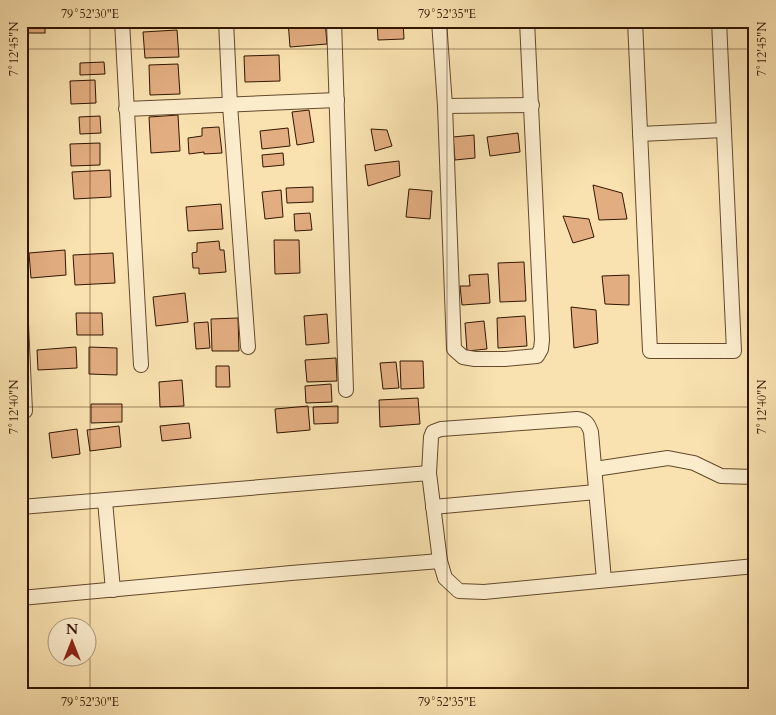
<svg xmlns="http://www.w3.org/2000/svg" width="776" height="715" viewBox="0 0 776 715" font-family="Cardo,serif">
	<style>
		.building { fill: #e2ad80; stroke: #321600 }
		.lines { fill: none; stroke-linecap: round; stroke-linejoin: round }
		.minor-casing { stroke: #64492c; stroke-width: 16 }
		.minor { stroke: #fbeccc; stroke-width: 14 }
		.ticks { fill: none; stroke: #321600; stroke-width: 1; stroke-opacity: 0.45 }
		.neatline { fill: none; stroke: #321600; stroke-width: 2 }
		.ticks-label { font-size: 12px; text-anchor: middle; fill: #321600 }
	</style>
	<rect width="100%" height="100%" fill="#f9e2b0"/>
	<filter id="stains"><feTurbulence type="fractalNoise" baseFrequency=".004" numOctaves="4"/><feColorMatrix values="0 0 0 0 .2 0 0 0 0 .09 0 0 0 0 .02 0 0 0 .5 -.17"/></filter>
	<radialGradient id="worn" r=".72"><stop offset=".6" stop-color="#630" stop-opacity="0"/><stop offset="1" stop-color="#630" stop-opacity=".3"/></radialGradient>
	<g class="building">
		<rect x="21" y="21" width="24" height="12"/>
		<polygon points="288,21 325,21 327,44 290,47"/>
		<polygon points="377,21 403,21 404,39 378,40"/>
		<polygon points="177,30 179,57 145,58 143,32"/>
		<polygon points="279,55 280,81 245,82 244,56"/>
		<polygon points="104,62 105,74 80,75 80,63"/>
		<polygon points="178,64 180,94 150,95 149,65"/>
		<polygon points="95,80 96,103 71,104 70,81"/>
		<polygon points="309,110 314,142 297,145 292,112"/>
		<polygon points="178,115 180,151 151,153 149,117"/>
		<polygon points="100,116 101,133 80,134 79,117"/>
		<polygon points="219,127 222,153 204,154 204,152 189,154 188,138 202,136 202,128"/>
		<polygon points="288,128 290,146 262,149 260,131"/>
		<polygon points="371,129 387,130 392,146 375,151"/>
		<polygon points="518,133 520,152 490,156 487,137"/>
		<polygon points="474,135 475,158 455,160 453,137"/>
		<polygon points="100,143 100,165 71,166 70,144"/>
		<polygon points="283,153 284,165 263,167 262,155"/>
		<polygon points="399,161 400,176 368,186 365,165"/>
		<polygon points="110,170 111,197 74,199 72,172"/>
		<polygon points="593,185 622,193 627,219 599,220"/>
		<polygon points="313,187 313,202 287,203 286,188"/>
		<polygon points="409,189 432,191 430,219 406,217"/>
		<polygon points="281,190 283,217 265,219 262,192"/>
		<polygon points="221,204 223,229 188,231 186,207"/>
		<polygon points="310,213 312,230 295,231 294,214"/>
		<polygon points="563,216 589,219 594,237 573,243"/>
		<polygon points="274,240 299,240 300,273 275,274"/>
		<polygon points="219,241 220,250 224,250 226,272 199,274 199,268 193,268 192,253 197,252 197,243"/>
		<polygon points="65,250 66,275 31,278 29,253"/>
		<polygon points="113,253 115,283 75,285 73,255"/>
		<polygon points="524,262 526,301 500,302 498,263"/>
		<polygon points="488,274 490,303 462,305 460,286 470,286 469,275"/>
		<polygon points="629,275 629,305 605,304 602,276"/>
		<polygon points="185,293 188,322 156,326 153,297"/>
		<polygon points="571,307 596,310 598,343 574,348"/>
		<polygon points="76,313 102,313 103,335 77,335"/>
		<polygon points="327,314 329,343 306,345 304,316"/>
		<polygon points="525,316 527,346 498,348 497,318"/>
		<polygon points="238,318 239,351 212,351 211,319"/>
		<polygon points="484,321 487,349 467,351 465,323"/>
		<polygon points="208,322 210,348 196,349 194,323"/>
		<polygon points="76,347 77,368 38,370 37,350"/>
		<polygon points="89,347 117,348 117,375 89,374"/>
		<polygon points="336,358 337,381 307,382 305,360"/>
		<polygon points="400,361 423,361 424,388 401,389"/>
		<polygon points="396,362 399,388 383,389 380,363"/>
		<polygon points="216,366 229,366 230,387 216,387"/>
		<polygon points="182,380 184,406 160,407 159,382"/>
		<polygon points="331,384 332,402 306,403 305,386"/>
		<polygon points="418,398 420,424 380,427 379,400"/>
		<polygon points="91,404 122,404 122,422 91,423"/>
		<polygon points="308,406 310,430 277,433 275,409"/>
		<polygon points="338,406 338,423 314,424 313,407"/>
		<polygon points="189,423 191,438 162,441 160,426"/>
		<polygon points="119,426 121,447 90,451 87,430"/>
		<polygon points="77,429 80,454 52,458 49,433"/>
	</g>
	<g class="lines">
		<defs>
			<g id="minor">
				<polyline points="122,21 141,365"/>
				<polyline points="226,21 230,105 248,347"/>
				<polyline points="334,21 346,390"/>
				<polyline points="439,21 445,106 454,349 463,357 475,359 505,359 537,356 541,349 542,340 527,21"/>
				<polyline points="635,21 650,351 734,351 719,21"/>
				<polyline points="445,106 532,105"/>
				<polyline points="126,109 337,100"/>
				<polyline points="640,134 724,130"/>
				<polyline points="21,324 25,411"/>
				<polyline points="595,469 668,458 694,463 721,476 755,477"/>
				<path d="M429,473L431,437L433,432L441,429L577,419C586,420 588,424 591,432L604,580"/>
				<polyline points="105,501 113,590"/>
				<polyline points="21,507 429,473 440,561 445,578 459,591 484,592 755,566"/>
				<polyline points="433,507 596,492"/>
				<polyline points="21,598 291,573 440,561"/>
			</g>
		</defs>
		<use href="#minor" class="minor-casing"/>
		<use href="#minor" class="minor"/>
	</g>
	<path class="ticks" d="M90,21V694M447,21V694M21,49H755M21,407H755"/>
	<rect width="776" height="715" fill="none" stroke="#f9e2b0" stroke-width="55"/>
	<g transform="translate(72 642)"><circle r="24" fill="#fbeccc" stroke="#ab967a"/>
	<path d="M0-4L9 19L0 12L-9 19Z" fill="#8f2418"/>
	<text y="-8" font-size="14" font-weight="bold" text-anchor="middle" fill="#321600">N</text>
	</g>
	<rect x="28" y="28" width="720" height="660" class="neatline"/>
	<g class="ticks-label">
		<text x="90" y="18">79°52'30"E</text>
		<text x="447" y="18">79°52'35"E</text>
		<text transform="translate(14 49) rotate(-90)" y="4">7°12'45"N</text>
		<text transform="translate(762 49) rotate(-90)" y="4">7°12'45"N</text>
		<text transform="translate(14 407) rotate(-90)" y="4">7°12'40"N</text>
		<text transform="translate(762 407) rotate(-90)" y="4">7°12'40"N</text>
		<text x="90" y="706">79°52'30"E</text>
		<text x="447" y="706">79°52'35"E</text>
	</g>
	<rect width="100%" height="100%" filter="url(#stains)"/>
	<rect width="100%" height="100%" fill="url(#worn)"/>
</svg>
